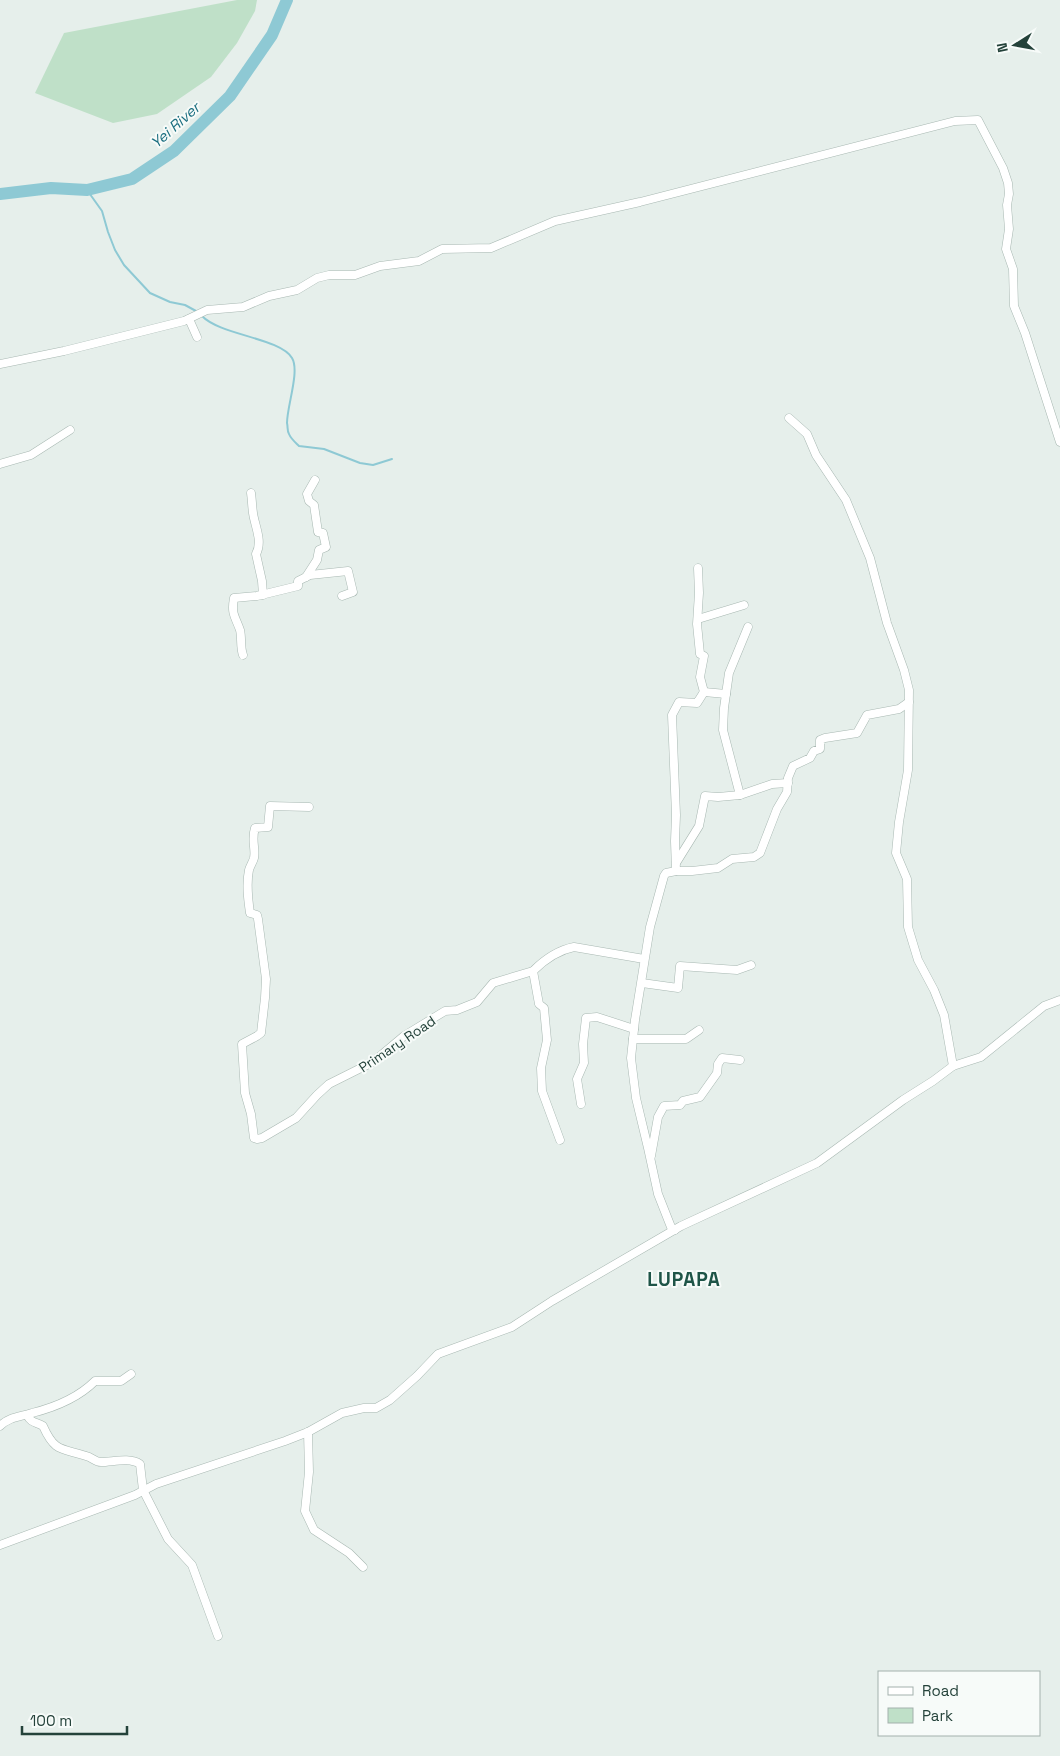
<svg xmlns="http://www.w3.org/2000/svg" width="1060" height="1756" viewBox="0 0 1060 1756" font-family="'Space Grotesk',sans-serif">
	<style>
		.green { fill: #bfe0c8 }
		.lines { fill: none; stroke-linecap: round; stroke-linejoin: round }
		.stream { stroke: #8ec9d4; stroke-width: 2 }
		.river { stroke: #8ec9d4; stroke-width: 12 }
		.street-casing { stroke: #a8b8b2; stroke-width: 9 }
		.street { stroke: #fff; stroke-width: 8 }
		.labels { text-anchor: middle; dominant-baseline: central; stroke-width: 4; stroke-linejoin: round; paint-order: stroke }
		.street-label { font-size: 14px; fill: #24423a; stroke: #f7fbf9 }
		.water-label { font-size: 15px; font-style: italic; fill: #1c6f80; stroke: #f7fbf9 }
		.district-label { font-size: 19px; font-weight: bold; letter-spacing: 1px; fill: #1f5548; stroke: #f7fbf9 }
	</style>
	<rect width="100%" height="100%" fill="#e6efeb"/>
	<polygon class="green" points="237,0 257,0 255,11 237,43 211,77 157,114 113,123 35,93 64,33"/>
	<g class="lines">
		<g class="stream">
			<polyline points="87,190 102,211 108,232 115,250 124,265 150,293 170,302 185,305 196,311"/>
			<path d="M202,316C220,335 280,338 292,358C300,371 287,406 287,423C288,427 287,431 289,434C291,439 296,443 299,446L324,449L360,463L373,465L392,459"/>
		</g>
		<polyline class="river" points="0,194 51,188 87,190 132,179 174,151 230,96 272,35 287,0"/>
		<defs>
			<g id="street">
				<polyline points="189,319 197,337"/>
				<polyline points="0,364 64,351 184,321 207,310 243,307 269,296 297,290 317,278 329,275 355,275 380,266 419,261 442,249 491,248 555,221 640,202 955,121 978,120 1003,168 1008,183 1009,194 1007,205 1009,229 1006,249 1013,269 1014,306 1025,333 1060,442"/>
				<polyline points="789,418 807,434 816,455 846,500 870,558 887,623 904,670 909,690 908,770 899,822 896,853 907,879 908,927 918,960 934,990 944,1015 953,1066"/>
				<polyline points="0,464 31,455 70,430"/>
				<path d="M251,493C252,500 252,506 253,513C255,527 263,541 256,554L262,581L263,595"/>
				<polyline points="698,568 699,593 697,624 700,654 704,656 700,677 704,692"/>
				<polyline points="306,577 317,560 319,550 326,547 323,533 318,532 314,505 309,501 307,494 315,480"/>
				<polyline points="698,619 744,605"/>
				<path d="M243,655C240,647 242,638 240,630C235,616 231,614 234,598L257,596L298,586V581L310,575L348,571L353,592L342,596"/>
				<polyline points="740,795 723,730 724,708 729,673 748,627"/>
				<path d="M309,807L270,806L268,827L255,828C251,840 256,849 254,858C253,862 250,866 249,870C246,884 248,899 250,913L257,915L258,919L266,979L265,998L261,1033L257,1036L242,1044L245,1093L251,1114L254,1138L257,1139L262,1138L296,1118L317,1095L329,1084L373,1062L404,1036L445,1011L457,1010L477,1002L493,983L533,971"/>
				<polyline points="676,863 699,826 705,796 718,797 740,795 772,784 788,783"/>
				<polyline points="676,871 675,841 676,815 672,715 679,702 697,703 704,692 726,694"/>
				<polyline points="642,983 678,988 680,966 737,970 751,965"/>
				<polyline points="633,1039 686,1039 699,1030"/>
				<polyline points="581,1104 577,1079 584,1063 583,1044 586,1018 597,1017 634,1029"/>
				<path d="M560,1140L542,1091L541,1068L547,1040L544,1008L539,1004L533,971C544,960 559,950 574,947L644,959"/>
				<polyline points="651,1156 658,1117 664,1106 680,1105 683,1101 700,1097 717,1073 718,1064 722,1058 740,1060"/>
				<polyline points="675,1230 671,1227 658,1194 648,1148 636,1098 631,1058 635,1020 650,927 664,876 666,873 676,871 692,871 718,868 732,859 754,857 760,853 777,809 787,792 788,778 793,766 810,758 814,751 820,749 820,740 825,738 857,733 867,715 899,709 909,702"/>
				<path d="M27,1415C31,1423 36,1422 43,1426C55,1453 62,1448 86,1456C92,1457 95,1462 101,1462C113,1462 129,1457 140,1464L143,1490L168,1539L192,1565L218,1636"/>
				<path d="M0,1426C9,1417 20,1417 32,1413C56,1407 78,1398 95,1381H121L131,1374"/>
				<polyline points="308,1432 309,1472 305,1511 314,1530 349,1553 363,1567"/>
				<polyline points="0,1545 135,1495 156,1484 285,1441 308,1432 342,1413 364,1408 376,1408 390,1400 417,1376 438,1354 512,1327 552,1301 681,1226 817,1163 903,1100 933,1081 953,1066 981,1057 1044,1006 1060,1000"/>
			</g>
		</defs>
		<use href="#street" class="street-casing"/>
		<use href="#street" class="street"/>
	</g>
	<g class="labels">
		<g class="street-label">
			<text transform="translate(397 1044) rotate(-34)">Primary Road</text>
		</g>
		<g class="water-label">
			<text transform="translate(175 125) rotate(-42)">Yei River</text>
		</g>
		<g class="district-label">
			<text x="684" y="1279">LUPAPA</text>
		</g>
	</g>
	<rect x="878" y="1671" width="162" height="65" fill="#f7fbf9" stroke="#a3b1ad"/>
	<rect x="888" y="1687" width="25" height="8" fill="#ffffff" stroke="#a3b1ad"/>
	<text x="922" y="1696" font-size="15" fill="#24423a">Road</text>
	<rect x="888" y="1708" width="25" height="15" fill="#bfe0c8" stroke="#a3b1ad"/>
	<text x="922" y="1721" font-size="15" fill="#24423a">Park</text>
	<g transform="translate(1015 45) rotate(259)" stroke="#f7fbf9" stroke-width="4" paint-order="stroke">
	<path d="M0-4L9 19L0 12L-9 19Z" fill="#24423a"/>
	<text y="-8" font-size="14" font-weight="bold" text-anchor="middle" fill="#24423a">N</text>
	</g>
	<path d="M22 1726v8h105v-8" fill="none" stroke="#24423a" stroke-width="2.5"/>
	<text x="30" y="1726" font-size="15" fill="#24423a" stroke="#f7fbf9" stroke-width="4" paint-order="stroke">100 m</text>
</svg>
